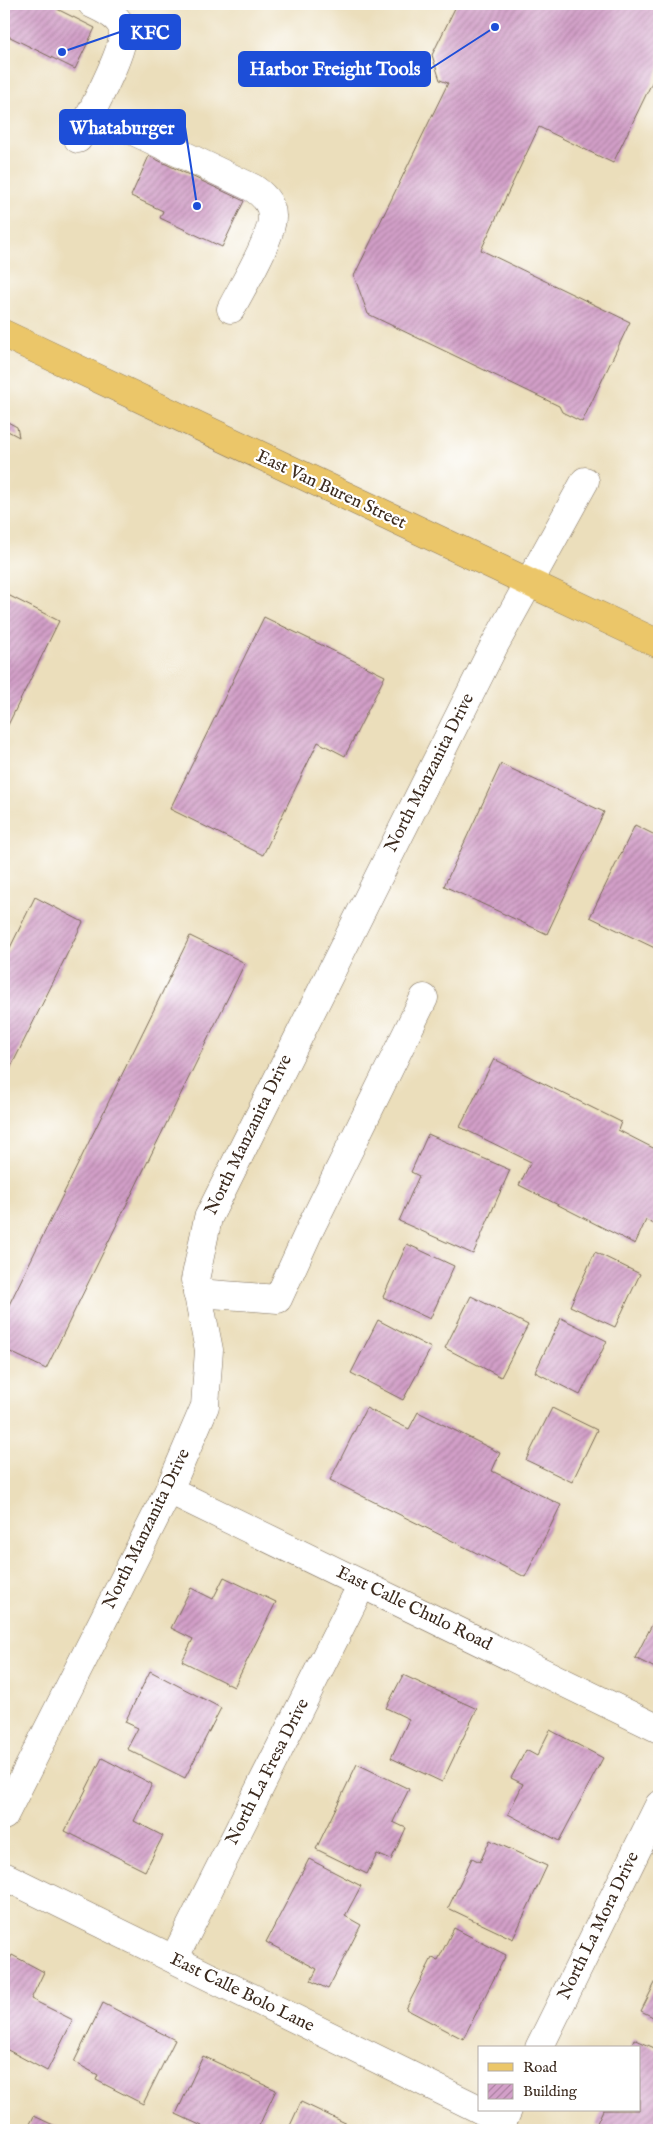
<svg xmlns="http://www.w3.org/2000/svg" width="663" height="2134" viewBox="0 0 663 2134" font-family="'IM FELL English',serif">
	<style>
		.building { fill: url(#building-hatch) }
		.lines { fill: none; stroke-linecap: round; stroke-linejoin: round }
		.minor-casing { stroke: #796955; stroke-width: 29 }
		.major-casing { stroke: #796955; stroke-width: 29 }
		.minor { stroke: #fff; stroke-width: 28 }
		.major { stroke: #ebc669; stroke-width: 28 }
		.labels { text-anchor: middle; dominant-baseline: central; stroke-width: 4.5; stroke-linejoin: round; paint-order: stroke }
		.street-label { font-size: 18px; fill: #3b2a1e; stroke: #fff }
		.leader { fill: none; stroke: #1d4ed8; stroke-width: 2 }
		.callout-dot { fill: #1d4ed8; stroke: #fff; stroke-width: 2 }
		.callout { fill: #1d4ed8; stroke: #1d4ed8; stroke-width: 2 }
		.callout-label { font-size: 19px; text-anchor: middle; font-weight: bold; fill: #fff }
	</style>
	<defs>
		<pattern id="building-hatch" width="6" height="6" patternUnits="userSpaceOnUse" patternTransform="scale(1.25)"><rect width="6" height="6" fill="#d29fc8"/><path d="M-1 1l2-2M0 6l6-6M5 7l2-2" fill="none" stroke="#ac82a2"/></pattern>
	</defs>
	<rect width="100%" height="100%" fill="#fff"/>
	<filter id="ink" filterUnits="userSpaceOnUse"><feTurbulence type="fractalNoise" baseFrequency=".02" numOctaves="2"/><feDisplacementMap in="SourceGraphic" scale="10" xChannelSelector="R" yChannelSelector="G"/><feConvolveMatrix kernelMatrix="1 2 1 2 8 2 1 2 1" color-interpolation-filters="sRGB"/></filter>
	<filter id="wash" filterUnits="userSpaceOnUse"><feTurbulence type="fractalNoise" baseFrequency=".0096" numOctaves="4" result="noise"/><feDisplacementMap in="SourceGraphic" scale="20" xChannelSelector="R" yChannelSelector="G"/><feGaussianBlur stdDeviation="1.12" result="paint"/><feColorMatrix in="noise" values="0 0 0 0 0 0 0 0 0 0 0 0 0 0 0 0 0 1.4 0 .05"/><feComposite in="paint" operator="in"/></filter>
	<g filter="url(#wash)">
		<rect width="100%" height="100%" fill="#ebdebb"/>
		<g id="blocks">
			<g class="building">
				<polygon points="4,4 60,4 57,9 95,28 75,69 4,34"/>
				<polygon points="457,4 659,4 659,68 613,163 539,127 481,250 630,322 582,422 562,412 559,406 368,314 354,276 448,83 440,80 432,55"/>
				<polygon points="149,156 244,201 222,247 160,218 163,211 131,196"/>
				<polygon points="4,420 17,427 19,437 4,429"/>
				<polygon points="4,593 59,621 8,725 4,723"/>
				<polygon points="264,617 385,676 345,756 318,742 263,855 170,809"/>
				<polygon points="501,764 604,812 547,934 444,886"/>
				<polygon points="635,825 659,837 659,950 590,917"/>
				<polygon points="35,897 83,922 4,1081 4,960"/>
				<polygon points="190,936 245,963 46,1369 4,1349 4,1315"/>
				<polygon points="494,1059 621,1122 618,1130 659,1151 659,1227 646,1220 635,1244 519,1185 531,1162 460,1127"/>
				<polygon points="428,1134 510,1170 473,1254 399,1221 419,1176 411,1172"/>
				<polygon points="407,1244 454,1266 430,1319 383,1297"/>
				<polygon points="595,1252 640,1274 615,1327 570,1306"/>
				<polygon points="471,1296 528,1325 501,1377 445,1348"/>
				<polygon points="561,1318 607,1341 580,1395 535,1372"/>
				<polygon points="378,1320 431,1348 403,1400 351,1373"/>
				<polygon points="366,1408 409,1429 418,1412 500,1453 492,1471 561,1505 525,1577 330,1480"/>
				<polygon points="552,1408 597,1430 572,1482 526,1460"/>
				<polygon points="224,1577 276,1602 234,1687 182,1661 193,1639 171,1628 191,1588 213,1599"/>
				<polygon points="659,1611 659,1670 635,1658"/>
				<polygon points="150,1671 221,1708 185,1778 127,1749 138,1728 125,1722"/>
				<polygon points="403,1675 477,1709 442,1782 391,1758 409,1719 386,1708"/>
				<polygon points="550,1730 603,1758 559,1841 508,1814 523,1784 511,1778 526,1750 537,1756"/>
				<polygon points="102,1758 152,1784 134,1821 163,1836 145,1871 65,1831"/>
				<polygon points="357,1764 409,1789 393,1822 406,1828 391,1860 377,1854 367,1874 316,1849"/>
				<polygon points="490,1840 547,1866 513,1939 448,1908 472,1858 480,1862"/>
				<polygon points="309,1859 361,1886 345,1916 361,1925 328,1989 311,1981 317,1969 266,1942"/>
				<polygon points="454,1928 506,1955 463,2039 406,2009 432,1958 438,1960"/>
				<polygon points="12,1955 44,1972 31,1999 73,2020 47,2071 4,2048 4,1972"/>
				<polygon points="659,1975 659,2020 641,2011"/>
				<polygon points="103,2003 175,2040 143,2104 96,2080 98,2075 74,2062"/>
				<polygon points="634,2039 659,2050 659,2129 654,2127 653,2130 608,2130 596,2125 603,2110 639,2110 639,2048 630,2048"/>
				<polygon points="203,2056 276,2090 257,2130 200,2130 202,2126 176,2114"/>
				<polygon points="301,2102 360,2130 288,2130"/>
				<polygon points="34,2116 64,2130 27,2130"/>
			</g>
		</g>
	</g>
	<g filter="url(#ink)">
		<use href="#blocks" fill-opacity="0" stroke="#796955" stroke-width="1"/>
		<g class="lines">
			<defs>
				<g id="minor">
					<path d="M131,130L253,188C262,194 272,203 272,216C273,237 242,287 231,309"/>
					<path d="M78,139C88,117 125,52 123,31C121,17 103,9 92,4"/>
					<polyline points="197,1293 278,1299 311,1227 424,998"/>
					<polyline points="169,1490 659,1729"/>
					<polyline points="4,1816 169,1490 205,1406 209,1350 195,1280 208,1218 494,646 585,481"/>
					<polyline points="4,1876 479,2109"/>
					<polyline points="174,1959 362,1584"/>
					<polyline points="539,2048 659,1805"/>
					<polyline points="481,2110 503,2121 508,2110"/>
				</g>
				<polyline id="major" points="4,334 659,644"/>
			</defs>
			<use href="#minor" class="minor-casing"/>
			<use href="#major" class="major-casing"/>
			<use href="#minor" class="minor"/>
			<use href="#major" class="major"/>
		</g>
	</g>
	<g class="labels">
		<g class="street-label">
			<text transform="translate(331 490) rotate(25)">East Van Buren Street</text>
			<text transform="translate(430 773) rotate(-63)">North Manzanita Drive</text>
			<text transform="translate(249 1135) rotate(-64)">North Manzanita Drive</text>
			<text transform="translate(147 1529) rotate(-64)">North Manzanita Drive</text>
			<text transform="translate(414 1609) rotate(26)">East Calle Chulo Road</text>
			<text transform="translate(268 1772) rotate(-63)">North La Fresa Drive</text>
			<text transform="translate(599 1926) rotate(-64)">North La Mora Drive</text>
			<text transform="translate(242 1993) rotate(26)">East Calle Bolo Lane</text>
		</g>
	</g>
	<path class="leader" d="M62 52L120 32M495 27L430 69M197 206L185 127"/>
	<g class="callout-dot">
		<circle cx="62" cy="52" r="5"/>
		<circle cx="495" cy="27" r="5"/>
		<circle cx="197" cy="206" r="5"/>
	</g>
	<g class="callout">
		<rect x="120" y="15" width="60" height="34" rx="5"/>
		<rect x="239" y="52" width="191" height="34" rx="5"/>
		<rect x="60" y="110" width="125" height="34" rx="5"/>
	</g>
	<g class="callout-label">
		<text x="150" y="39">KFC</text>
		<text x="335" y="75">Harbor Freight Tools</text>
		<text x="122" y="134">Whataburger</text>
	</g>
	<rect width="663" height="2134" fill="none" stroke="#fff" stroke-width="20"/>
	<rect x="478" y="2046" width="162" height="65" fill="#ffffff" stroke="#b1aaa5"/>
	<rect x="488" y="2063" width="25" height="8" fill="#ebc669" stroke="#b1aaa5"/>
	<text x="523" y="2072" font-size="15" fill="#3b2a1e">Road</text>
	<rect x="488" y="2084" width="25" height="15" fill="url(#building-hatch)" stroke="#b1aaa5"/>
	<text x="523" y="2096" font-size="15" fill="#3b2a1e">Building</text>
</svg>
